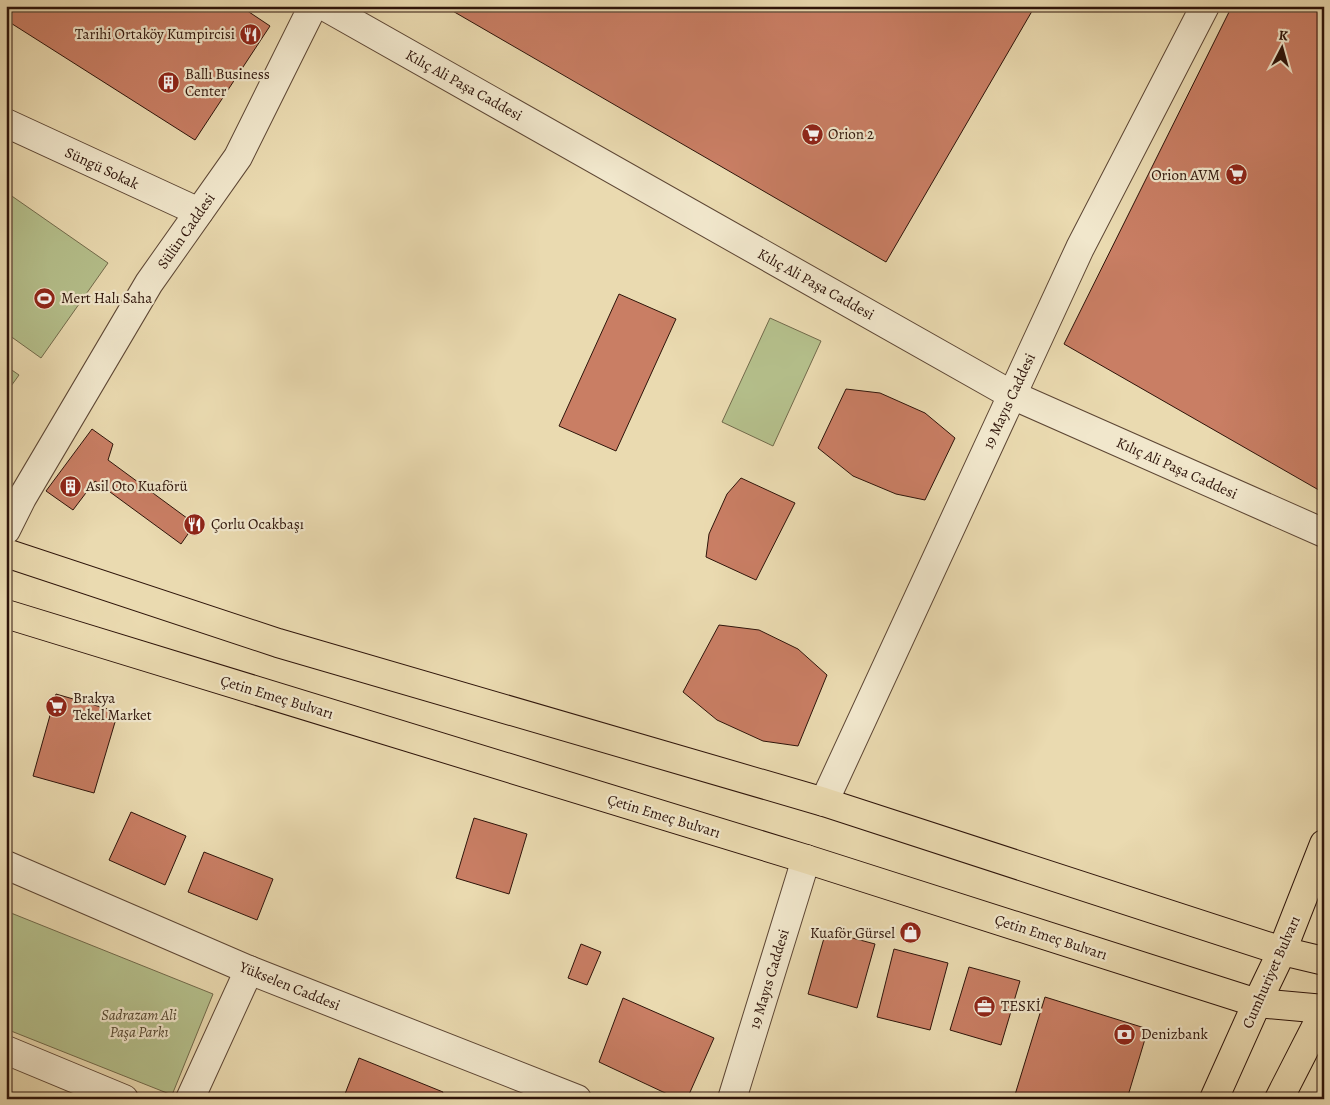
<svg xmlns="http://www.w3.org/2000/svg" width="1330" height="1105" viewBox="0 0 1330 1105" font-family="Alegreya,serif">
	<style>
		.green { fill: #b5c08c; stroke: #726a4b }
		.building { fill: #c97e64; stroke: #2e140a }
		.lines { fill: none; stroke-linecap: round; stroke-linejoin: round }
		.minor-casing { stroke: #5d4634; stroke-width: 30 }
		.major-casing { stroke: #2e140a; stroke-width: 30 }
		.minor { stroke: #f1e7cc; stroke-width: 28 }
		.major { stroke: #eadab0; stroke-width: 28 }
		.labels { text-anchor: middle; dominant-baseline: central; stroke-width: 4.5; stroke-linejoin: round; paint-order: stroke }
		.poi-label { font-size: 15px; fill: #2e140a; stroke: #f1e7cc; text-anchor: start }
		.street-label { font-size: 15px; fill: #2e140a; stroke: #f1e7cc }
		.park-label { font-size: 15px; font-style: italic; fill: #564831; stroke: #f1e7cc }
	</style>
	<rect width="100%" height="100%" fill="#eadab0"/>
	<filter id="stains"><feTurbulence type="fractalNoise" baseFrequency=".004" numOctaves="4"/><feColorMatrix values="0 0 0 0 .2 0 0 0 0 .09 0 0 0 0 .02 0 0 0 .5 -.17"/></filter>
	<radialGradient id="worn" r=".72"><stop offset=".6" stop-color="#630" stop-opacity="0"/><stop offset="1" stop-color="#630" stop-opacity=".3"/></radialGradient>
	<g class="green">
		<polygon points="6,192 108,263 41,358 6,333"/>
		<polygon points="770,318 821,341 773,446 722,422"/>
		<polygon points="6,366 19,375 6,393"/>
		<polygon points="6,911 213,994 172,1095 6,1029"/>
	</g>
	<g class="building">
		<polygon points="6,6 240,6 270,26 195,140 6,20"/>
		<polygon points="444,6 1035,6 886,262"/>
		<polygon points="1232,6 1324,6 1324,493 1064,344"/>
		<polygon points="619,294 676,319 616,451 559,426"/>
		<polygon points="846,389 880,393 925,413 955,438 925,500 896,494 853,476 818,448"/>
		<polygon points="92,429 113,444 108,460 195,524 181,544 95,481 73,510 46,491"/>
		<polygon points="741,478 795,503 756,580 706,557 709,534 727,494"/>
		<polygon points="719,625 759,630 798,649 827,675 798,746 763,741 717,720 683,692"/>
		<polygon points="56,694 118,712 94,793 33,776"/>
		<polygon points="131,812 186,836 165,885 109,860"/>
		<polygon points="474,818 527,834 509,894 456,878"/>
		<polygon points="204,852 273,879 257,920 188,892"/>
		<polygon points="826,931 875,944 857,1008 808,994"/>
		<polygon points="581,944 601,952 587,985 568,978"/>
		<polygon points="894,949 948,963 930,1030 877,1017"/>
		<polygon points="969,967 1020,981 1001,1045 950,1030"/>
		<polygon points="1045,997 1148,1029 1127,1099 1014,1098"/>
		<polygon points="623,998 714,1038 687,1099 678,1099 599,1062"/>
		<polygon points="359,1058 443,1092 440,1099 343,1099"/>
	</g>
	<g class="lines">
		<defs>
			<g id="minor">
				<polyline points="324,6 1012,395 1324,533"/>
				<polyline points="6,123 199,212"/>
				<polyline points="6,530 22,498 149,283 238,157 313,6"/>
				<polyline points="824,802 1080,248 1205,6"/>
				<polyline points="6,865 249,970 577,1099"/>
				<polyline points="6,1050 124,1099"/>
				<polyline points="190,1099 249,970"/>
				<polyline points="732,1099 806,859"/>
			</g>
			<g id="major">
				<polyline points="6,553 278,643 824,802 1282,951 1324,961"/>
				<polyline points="6,614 806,859 1257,1003 1324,1009"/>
				<polyline points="1214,1099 1257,1003 1282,951 1324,844"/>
				<polyline points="1279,1099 1324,1011"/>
			</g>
		</defs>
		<use href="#minor" class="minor-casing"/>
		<use href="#major" class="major-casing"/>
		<use href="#minor" class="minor"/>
		<use href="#major" class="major"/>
	</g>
	<defs>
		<symbol id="restaurant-disc" viewBox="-11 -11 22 22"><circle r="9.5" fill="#8f2418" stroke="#f1e7cc"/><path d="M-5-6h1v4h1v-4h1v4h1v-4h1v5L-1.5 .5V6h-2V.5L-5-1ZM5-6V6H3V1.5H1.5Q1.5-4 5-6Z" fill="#fff"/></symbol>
		<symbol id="building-disc" viewBox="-11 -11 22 22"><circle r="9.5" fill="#8f2418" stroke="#f1e7cc"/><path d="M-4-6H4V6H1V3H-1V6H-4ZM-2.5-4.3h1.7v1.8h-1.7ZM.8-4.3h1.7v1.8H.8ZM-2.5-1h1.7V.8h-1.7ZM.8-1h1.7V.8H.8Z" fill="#fff"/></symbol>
		<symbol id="supermarket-disc" viewBox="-11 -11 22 22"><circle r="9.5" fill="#8f2418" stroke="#f1e7cc"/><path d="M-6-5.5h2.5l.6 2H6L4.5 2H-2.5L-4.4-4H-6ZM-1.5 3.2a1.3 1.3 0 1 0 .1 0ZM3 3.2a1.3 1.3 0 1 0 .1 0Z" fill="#fff"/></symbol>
		<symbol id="stadium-disc" viewBox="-11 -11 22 22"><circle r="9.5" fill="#8f2418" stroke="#f1e7cc"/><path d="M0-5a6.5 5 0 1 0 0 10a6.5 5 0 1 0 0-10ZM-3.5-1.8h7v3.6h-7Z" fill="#fff"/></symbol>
		<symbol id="shop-disc" viewBox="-11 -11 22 22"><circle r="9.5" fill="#8f2418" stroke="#f1e7cc"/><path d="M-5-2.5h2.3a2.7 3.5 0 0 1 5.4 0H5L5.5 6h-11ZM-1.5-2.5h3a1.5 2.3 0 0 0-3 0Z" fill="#fff"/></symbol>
		<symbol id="office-disc" viewBox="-11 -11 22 22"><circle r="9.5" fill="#8f2418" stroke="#f1e7cc"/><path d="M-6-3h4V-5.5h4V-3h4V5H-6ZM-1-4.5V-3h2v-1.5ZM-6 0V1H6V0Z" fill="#fff"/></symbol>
		<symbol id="bank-disc" viewBox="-11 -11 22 22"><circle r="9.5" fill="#8f2418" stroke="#f1e7cc"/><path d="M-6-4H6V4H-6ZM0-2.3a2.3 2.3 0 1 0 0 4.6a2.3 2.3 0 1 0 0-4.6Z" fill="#fff"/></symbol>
	</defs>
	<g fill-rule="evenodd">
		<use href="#restaurant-disc" x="238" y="22" width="25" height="25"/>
		<use href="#building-disc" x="156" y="70" width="25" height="25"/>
		<use href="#supermarket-disc" x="800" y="122" width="25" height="25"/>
		<use href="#supermarket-disc" x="1224" y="162" width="25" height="25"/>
		<use href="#stadium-disc" x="32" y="286" width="25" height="25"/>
		<use href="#building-disc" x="58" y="474" width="25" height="25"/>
		<use href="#restaurant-disc" x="182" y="512" width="25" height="25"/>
		<use href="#supermarket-disc" x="44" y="694" width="25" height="25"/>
		<use href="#shop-disc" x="898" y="920" width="25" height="25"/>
		<use href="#office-disc" x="972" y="994" width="25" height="25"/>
		<use href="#bank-disc" x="1112" y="1022" width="25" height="25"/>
	</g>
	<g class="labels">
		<g class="poi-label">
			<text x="235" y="34" text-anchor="end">Tarihi Ortaköy Kumpircisi</text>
			<text x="185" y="74">Ballı Business<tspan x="185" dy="17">Center</tspan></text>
			<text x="828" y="134">Orion 2</text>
			<text x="1220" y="175" text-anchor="end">Orion AVM</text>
			<text x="61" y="298">Mert Halı Saha</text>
			<text x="86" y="486">Asil Oto Kuaförü</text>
			<text x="211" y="524">Çorlu Ocakbaşı</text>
			<text x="73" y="698">Brakya<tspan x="73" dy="17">Tekel Market</tspan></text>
			<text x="895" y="933" text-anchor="end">Kuaför Gürsel</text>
			<text x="1001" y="1006">TESKİ</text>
			<text x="1141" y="1034">Denizbank</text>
		</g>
		<g class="street-label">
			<text transform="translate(464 85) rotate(29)">Kılıç Ali Paşa Caddesi</text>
			<text transform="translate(102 168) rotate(25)">Süngü Sokak</text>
			<text transform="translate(186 231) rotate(-55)">Sülün Caddesi</text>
			<text transform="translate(816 284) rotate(29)">Kılıç Ali Paşa Caddesi</text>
			<text transform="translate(1009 401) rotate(-65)">19 Mayıs Caddesi</text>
			<text transform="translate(1177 468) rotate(24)">Kılıç Ali Paşa Caddesi</text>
			<text transform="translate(277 697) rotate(17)">Çetin Emeç Bulvarı</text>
			<text transform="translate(664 816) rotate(17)">Çetin Emeç Bulvarı</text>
			<text transform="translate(1051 937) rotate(18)">Çetin Emeç Bulvarı</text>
			<text transform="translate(1271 972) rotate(-66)">Cumhuriyet Bulvarı</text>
			<text transform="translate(769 979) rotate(-73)">19 Mayıs Caddesi</text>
			<text transform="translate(290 986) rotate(22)">Yükselen Caddesi</text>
		</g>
		<g class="park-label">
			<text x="139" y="1015">Sadrazam Ali<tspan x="139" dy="17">Paşa Parkı</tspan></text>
		</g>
	</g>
	<rect width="1330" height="1105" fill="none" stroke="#eadab0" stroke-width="25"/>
	<rect x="8" y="8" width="1315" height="1090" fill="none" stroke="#2e140a" stroke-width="2.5"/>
	<rect x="12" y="12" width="1305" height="1080" fill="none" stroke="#2e140a"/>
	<g transform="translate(1282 48) rotate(6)" stroke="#f1e7cc" stroke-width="4" paint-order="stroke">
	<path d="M0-4L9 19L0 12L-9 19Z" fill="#2e140a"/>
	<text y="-8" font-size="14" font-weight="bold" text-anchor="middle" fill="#2e140a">K</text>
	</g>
	<rect width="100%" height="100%" filter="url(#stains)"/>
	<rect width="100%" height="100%" fill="url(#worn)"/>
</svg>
